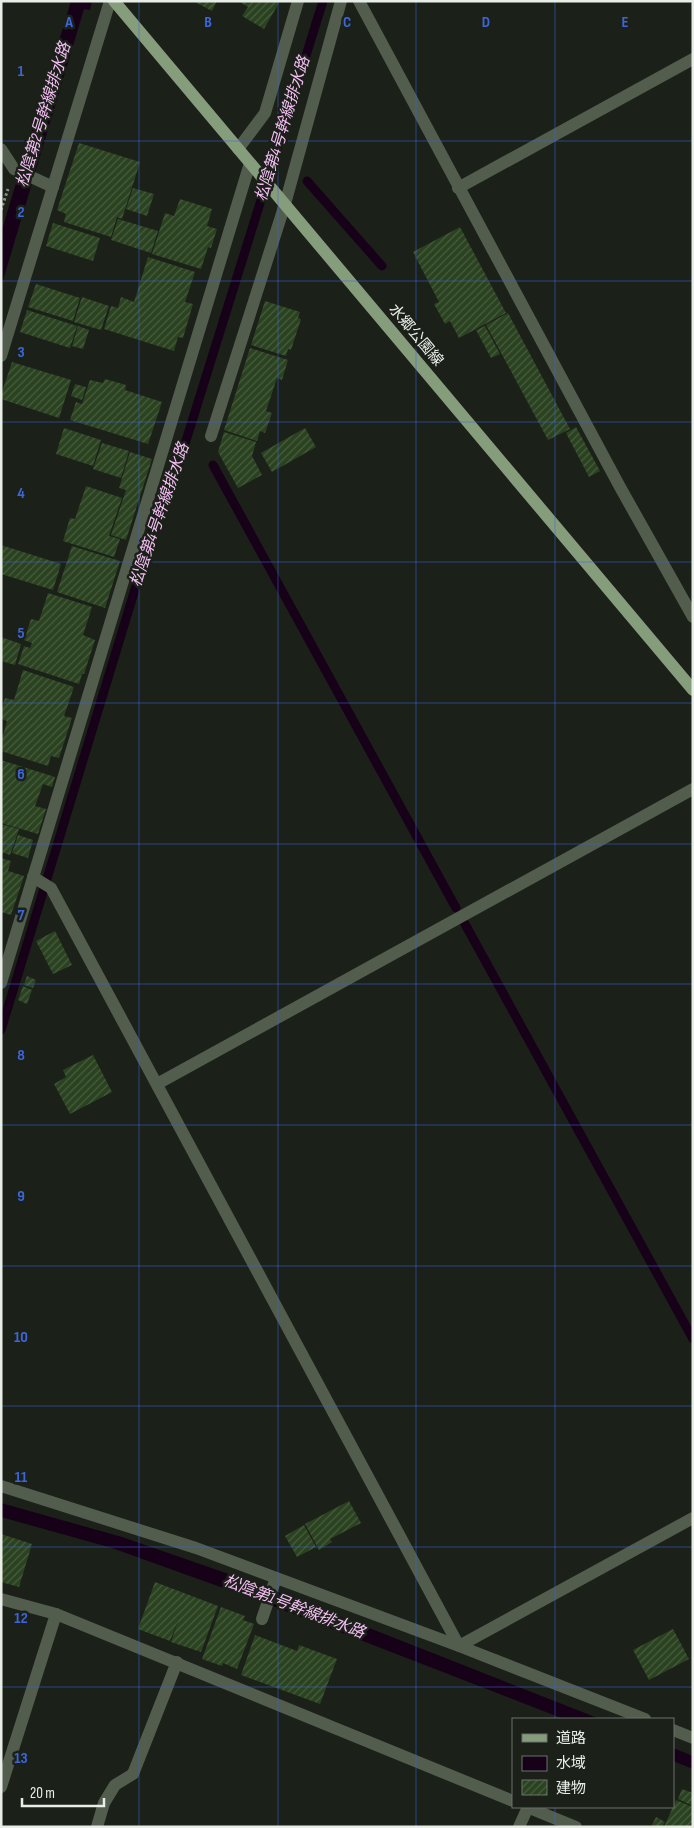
<svg xmlns="http://www.w3.org/2000/svg" width="694" height="1828" viewBox="0 0 694 1828" font-family="'Sofia Sans Condensed','Noto Sans JP',sans-serif">
	<style>
		.water { fill: #170118 }
		.lines { fill: none; stroke-linecap: round; stroke-linejoin: round }
		.stream { stroke: #170118; stroke-width: 9 }
		.building { fill: url(#building-hatch) }
		.path { stroke: #888d87; stroke-width: 3; stroke-dasharray: 2.5 2.5; stroke-linecap: butt }
		.service { stroke: #525d4e; stroke-width: 12 }
		.minor { stroke: #525d4e; stroke-width: 12 }
		.primary { stroke: #869d7c; stroke-width: 12 }
		.grid { fill: none; stroke: #3c66da; stroke-width: 1; stroke-opacity: 0.55 }
		.labels { text-anchor: middle; dominant-baseline: central; stroke-width: 5; stroke-linejoin: round; paint-order: stroke }
		.street-label { font-size: 15px; fill: #e9ede8; stroke: #1b2019 }
		.water-label { font-size: 16px; font-style: italic; fill: #f5bff5; stroke: #1b2019 }
		.grid-label { font-size: 16px; text-anchor: middle; font-weight: bold; fill: #3c66da; stroke: #1b2019; stroke-width: 5; stroke-linejoin: round; paint-order: stroke }
	</style>
	<defs>
		<pattern id="building-hatch" width="6" height="6" patternUnits="userSpaceOnUse" patternTransform="scale(1.25)"><rect width="6" height="6" fill="#2a4220"/><path d="M-1 1l2-2M0 6l6-6M5 7l2-2" fill="none" stroke="#495e40"/></pattern>
	</defs>
	<rect width="100%" height="100%" fill="#1b2019"/>
	<g class="water">
		<polygon points="71,1 92,1 90,10 84,9 1,287 1,233"/>
		<polygon points="1,1503 122,1537 260,1585 600,1719 564,1719 257,1600 112,1548 1,1517"/>
		<polygon points="673,1748 693,1756 693,1769 673,1761"/>
	</g>
	<g class="lines">
		<g class="stream">
			<polyline points="307,181 382,266"/>
			<polyline points="213,465 456,908"/>
			<polyline points="465,924 693,1339"/>
			<polyline points="1,1030 153,530 175,476 323,1"/>
		</g>
	</g>
	<g class="building">
		<polygon points="193,1 217,1 212,11"/>
		<polygon points="238,1 280,1 264,29 242,16 248,7"/>
		<polygon points="79,143 140,162 122,219 117,217 111,237 64,222 66,214 57,210"/>
		<polygon points="133,188 154,194 147,216 126,209"/>
		<polygon points="180,199 212,209 207,226 217,229 211,248 208,247 201,269 152,254 165,213 174,216"/>
		<polygon points="118,219 158,231 151,253 111,240"/>
		<polygon points="53,223 100,238 93,261 46,246"/>
		<polygon points="460,227 506,313 459,338 450,321 445,324 434,304 439,302 413,252"/>
		<polygon points="148,257 195,272 185,302 193,304 183,338 178,337 174,351 104,329 111,306 118,308 121,297 134,302"/>
		<polygon points="36,284 80,298 73,321 28,307"/>
		<polygon points="82,297 109,306 101,330 74,322"/>
		<polygon points="265,301 300,312 298,318 301,319 291,350 288,349 286,356 251,345"/>
		<polygon points="27,310 77,326 70,348 20,332"/>
		<polygon points="508,313 570,429 548,440 486,325"/>
		<polygon points="78,326 89,330 83,349 72,346"/>
		<polygon points="485,326 500,354 491,358 476,330"/>
		<polygon points="250,348 288,360 282,380 277,378 266,411 272,413 265,433 260,431 257,441 224,430"/>
		<polygon points="12,362 71,380 59,418 1,399 1,395"/>
		<polygon points="105,379 126,385 125,390 162,402 148,444 70,420 76,402 82,404 90,380 103,383"/>
		<polygon points="75,384 86,387 82,400 71,396"/>
		<polygon points="576,427 600,471 589,477 566,433"/>
		<polygon points="64,428 101,440 93,466 56,454"/>
		<polygon points="305,428 316,447 272,472 261,453"/>
		<polygon points="224,432 256,442 252,456 262,475 238,488 218,452"/>
		<polygon points="102,443 129,451 121,478 93,469"/>
		<polygon points="130,452 152,459 126,540 111,535 126,490 119,488"/>
		<polygon points="86,486 122,498 109,536 120,539 114,557 63,541 70,518 75,519"/>
		<polygon points="1,545 61,564 53,590 1,574"/>
		<polygon points="72,546 120,561 105,608 57,592"/>
		<polygon points="48,593 92,607 83,635 95,640 84,674 82,674 79,684 18,664 24,646 30,648 32,643 24,640 31,619 39,621"/>
		<polygon points="1,637 21,644 15,665 1,661"/>
		<polygon points="23,670 74,687 64,716 72,718 59,758 51,756 48,766 1,751 1,734 3,735 7,721 1,719 1,711 5,698 14,700"/>
		<polygon points="1,760 55,777 52,787 43,784 35,806 46,809 38,834 1,823"/>
		<polygon points="1,824 19,829 10,855 1,852"/>
		<polygon points="18,835 33,840 28,858 12,853"/>
		<polygon points="1,858 11,861 8,871 24,876 11,915 1,912"/>
		<polygon points="55,931 72,965 53,974 36,941"/>
		<polygon points="27,976 36,980 33,988 24,985"/>
		<polygon points="23,986 32,990 27,1004 18,1000"/>
		<polygon points="93,1055 112,1092 70,1114 54,1084 66,1077 63,1070"/>
		<polygon points="349,1501 361,1523 330,1539 332,1542 319,1550 305,1524"/>
		<polygon points="304,1525 316,1547 297,1557 285,1536"/>
		<polygon points="1,1534 32,1544 19,1587 1,1582"/>
		<polygon points="155,1582 218,1606 201,1652 171,1642 179,1618 170,1641 138,1629"/>
		<polygon points="221,1607 245,1616 243,1620 254,1624 237,1669 223,1663 222,1666 202,1659"/>
		<polygon points="673,1629 689,1659 649,1680 633,1650"/>
		<polygon points="255,1635 297,1651 299,1645 337,1659 320,1704 241,1675"/>
		<polygon points="682,1789 693,1793 693,1806 678,1799"/>
		<polygon points="676,1800 693,1807 693,1827 664,1827"/>
		<polygon points="656,1817 665,1822 662,1827 651,1827"/>
	</g>
	<g class="lines">
		<polyline class="path" points="1,210 8,189"/>
		<g class="service">
			<polyline points="262,1619 276,1578"/>
			<polyline points="1,1787 56,1614"/>
			<polyline points="97,1827 104,1803 115,1785 133,1774 177,1662"/>
			<polyline points="519,1827 528,1807"/>
		</g>
		<g class="minor">
			<polyline points="359,1 620,487 693,617"/>
			<polyline points="1,149 14,169 53,187"/>
			<polyline points="238,149 265,113 298,1"/>
			<polyline points="458,188 693,59"/>
			<polyline points="1,356 110,1"/>
			<polyline points="211,436 285,204 341,1"/>
			<polyline points="33,877 51,888 459,1646 693,1518"/>
			<polyline points="1,983 250,163"/>
			<polyline points="157,1084 693,789"/>
			<polyline points="1,1486 196,1548 459,1646 645,1719"/>
			<polyline points="1,1599 56,1614 513,1801"/>
			<polyline points="673,1730 693,1738"/>
			<polyline points="527,1807 576,1827"/>
		</g>
		<polyline class="primary" points="114,1 693,690"/>
	</g>
	<path class="grid" d="M139,1V1827M278,1V1827M416,1V1827M555,1V1719M1,141H693M1,281H693M1,422H693M1,562H693M1,703H693M1,844H693M1,984H693M1,1125H693M1,1266H693M1,1406H693M1,1547H693M1,1687H693M555,1807V1827"/>
	<g class="labels">
		<g class="street-label">
			<text transform="translate(416 335) rotate(50)">水郷公園線</text>
		</g>
		<g class="water-label">
			<text transform="translate(44 115) rotate(-73)">松陰第2号幹線排水路</text>
			<text transform="translate(283 129) rotate(-73)">松陰第4号幹線排水路</text>
			<text transform="translate(160 515) rotate(-71)">松陰第4号幹線排水路</text>
			<text transform="translate(294 1607) rotate(21)">松陰第1号幹線排水路</text>
		</g>
	</g>
	<g class="grid-label">
		<text x="69" y="27">A</text>
		<text x="208" y="27">B</text>
		<text x="347" y="27">C</text>
		<text x="486" y="27">D</text>
		<text x="625" y="27">E</text>
		<text x="21" y="76">1</text>
		<text x="21" y="217">2</text>
		<text x="21" y="357">3</text>
		<text x="21" y="498">4</text>
		<text x="21" y="638">5</text>
		<text x="21" y="779">6</text>
		<text x="21" y="920">7</text>
		<text x="21" y="1060">8</text>
		<text x="21" y="1201">9</text>
		<text x="21" y="1342">10</text>
		<text x="21" y="1482">11</text>
		<text x="21" y="1623">12</text>
		<text x="21" y="1763">13</text>
	</g>
	<rect width="694" height="1828" fill="none" stroke="#e9ede8" stroke-width="5"/>
	<rect x="512" y="1718" width="162" height="90" fill="#1b2019" stroke="#6d726c"/>
	<rect x="522" y="1734" width="25" height="8" fill="#869d7c" stroke="#6d726c"/>
	<text x="556" y="1743" font-size="15" fill="#e9ede8">道路</text>
	<rect x="522" y="1756" width="25" height="15" fill="#170118" stroke="#6d726c"/>
	<text x="556" y="1768" font-size="15" fill="#e9ede8">水域</text>
	<rect x="522" y="1780" width="25" height="15" fill="url(#building-hatch)" stroke="#6d726c"/>
	<text x="556" y="1793" font-size="15" fill="#e9ede8">建物</text>
	<path d="M22 1798v8h82v-8" fill="none" stroke="#e9ede8" stroke-width="2.5"/>
	<text x="30" y="1798" font-size="15" fill="#e9ede8" stroke="#1b2019" stroke-width="4" paint-order="stroke">20 m</text>
</svg>
